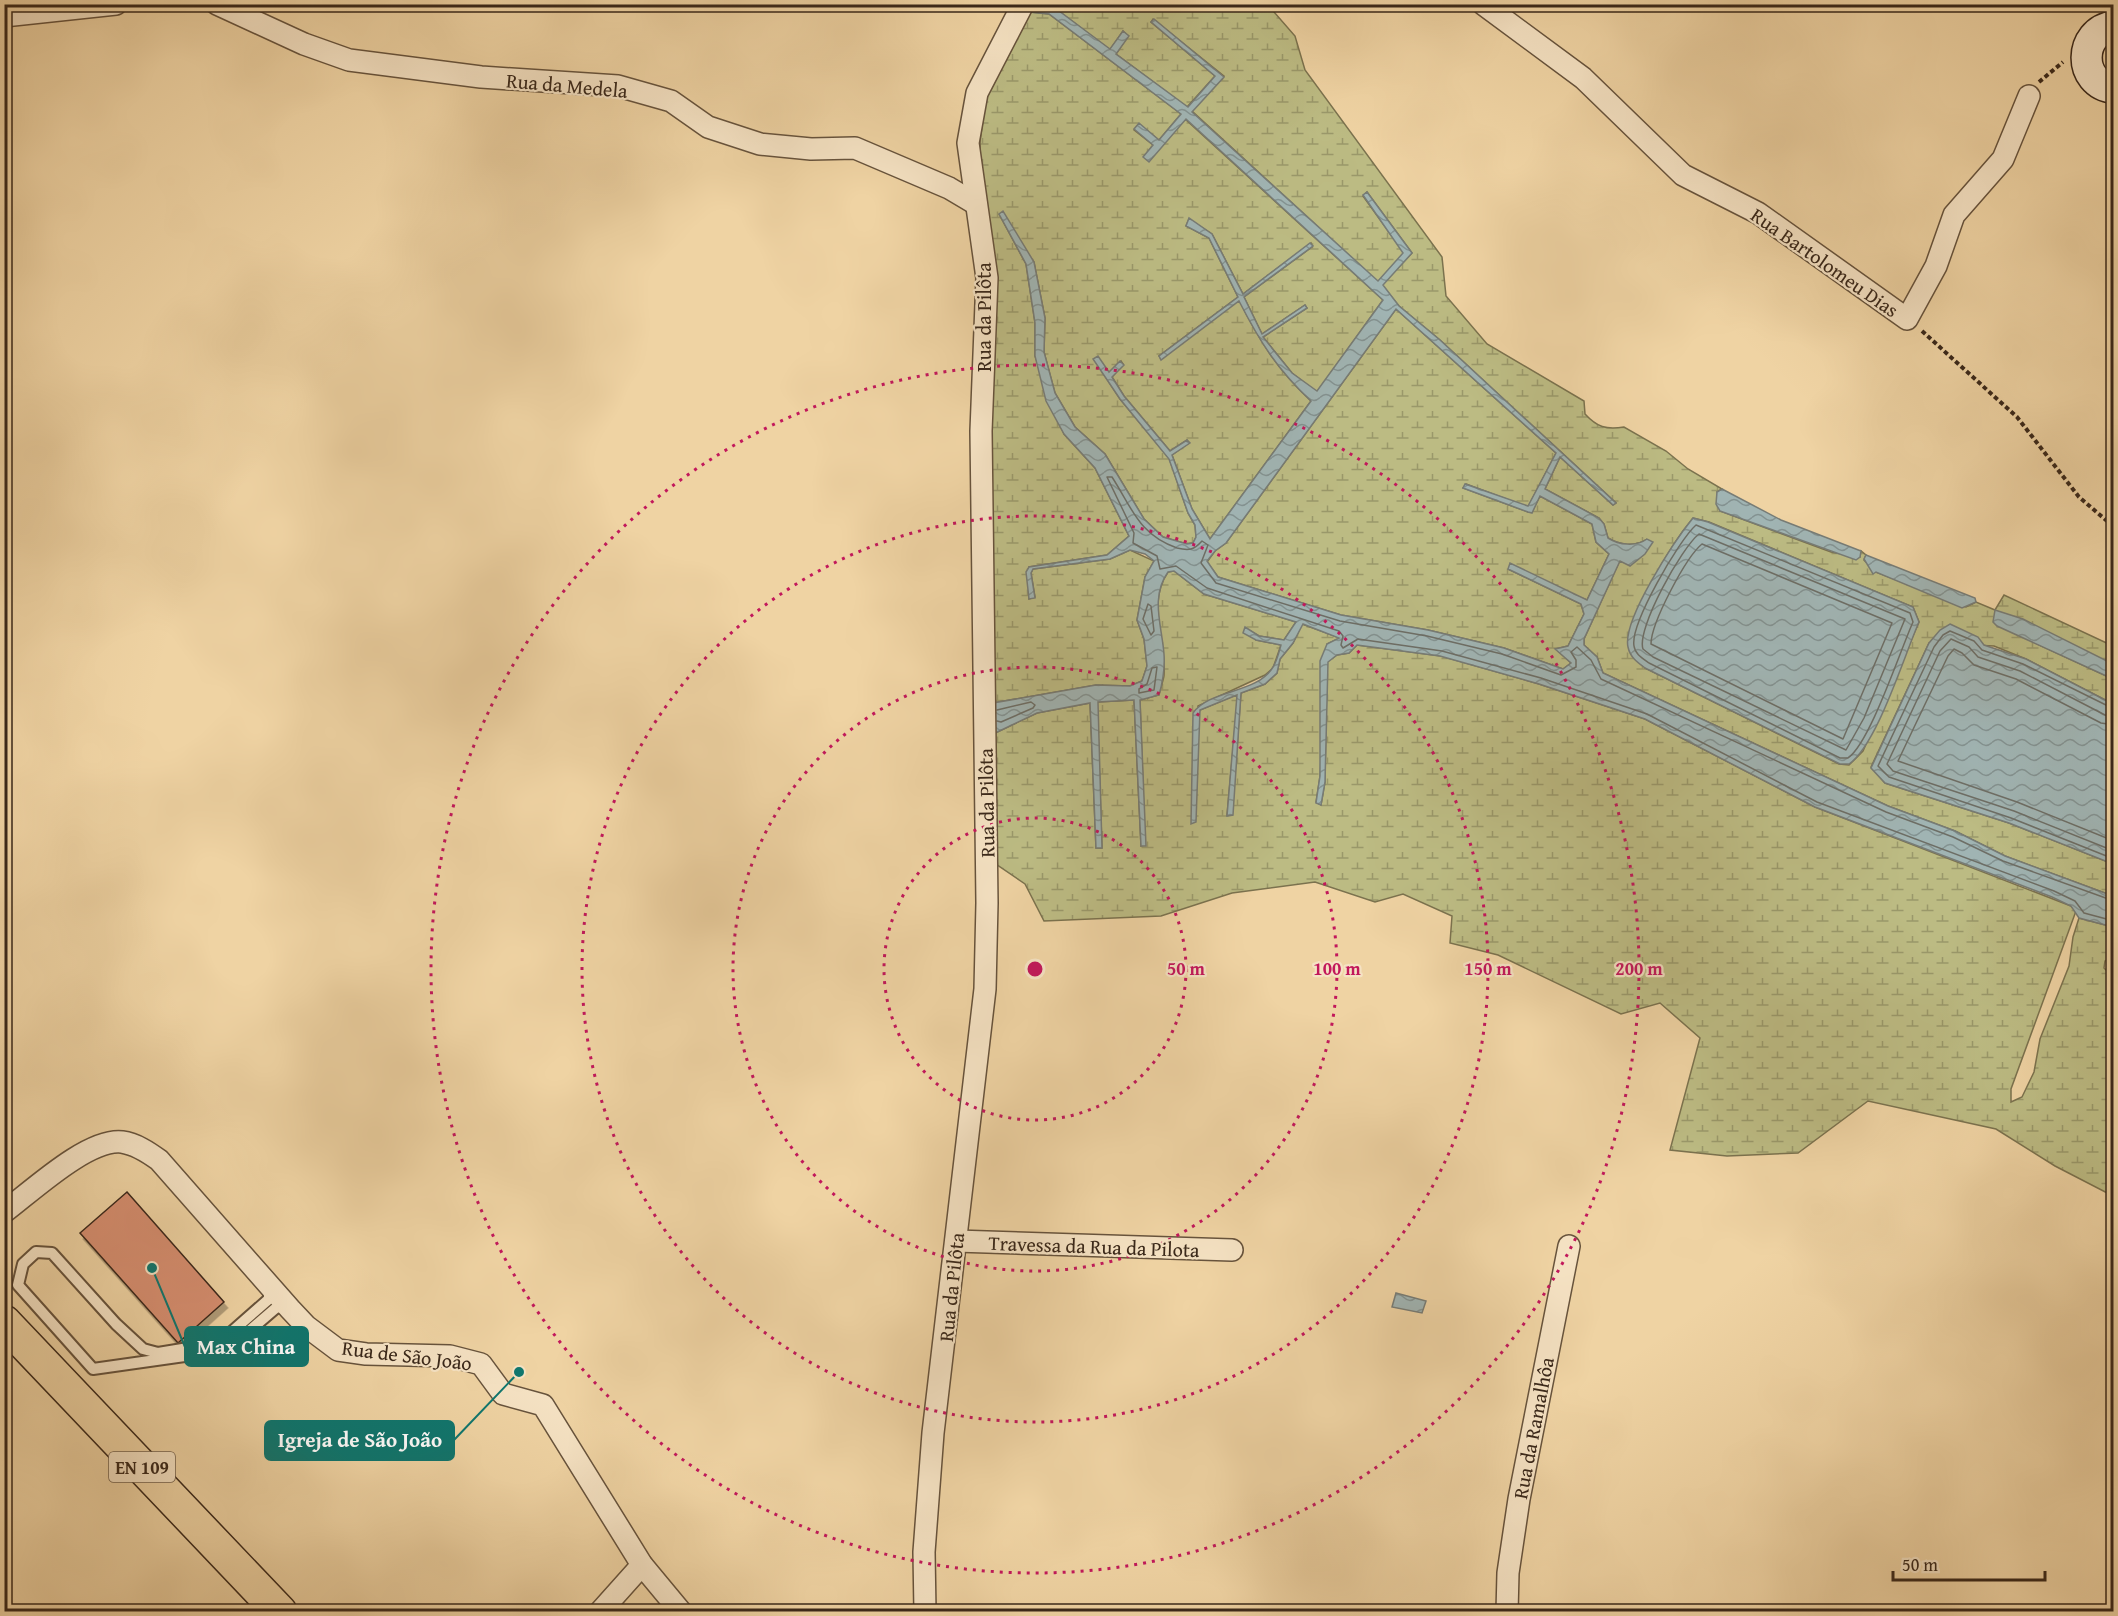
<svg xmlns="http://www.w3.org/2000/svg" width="2118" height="1616" viewBox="0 0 2118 1616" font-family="'Gentium Book Plus',serif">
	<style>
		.wetland { fill: url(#wetland-marsh); stroke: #7b724e; stroke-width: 1.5; fill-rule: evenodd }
		.water { fill: url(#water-waves); stroke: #777c76; stroke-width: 1.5; fill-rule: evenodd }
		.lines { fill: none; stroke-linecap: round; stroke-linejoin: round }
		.shore { stroke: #6d6e66; stroke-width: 1.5 }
		.building { fill: #d68e6f; stroke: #3a281a; stroke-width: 1.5; filter: url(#shadow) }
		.lane-casing { stroke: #67533c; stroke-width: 14 }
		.street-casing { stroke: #67533c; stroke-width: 24 }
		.secondary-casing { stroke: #3a281a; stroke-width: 33 }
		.primary-casing { stroke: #3a281a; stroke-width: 36 }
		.path { stroke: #3a281a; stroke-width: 4; stroke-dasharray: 4.5 3; stroke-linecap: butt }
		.lane { stroke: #f5e2c3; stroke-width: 10 }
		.street { stroke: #f5e2c3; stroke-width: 21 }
		.secondary { stroke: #f5e2c3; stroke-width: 30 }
		.primary { stroke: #efd3a3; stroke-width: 33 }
		.ring { fill: none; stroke: #c2185b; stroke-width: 3; stroke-dasharray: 3 6 }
		.labels { text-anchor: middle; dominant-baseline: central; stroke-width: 4.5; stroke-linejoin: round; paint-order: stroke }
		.shield { fill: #f5e2c3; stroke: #72604d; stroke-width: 1.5 }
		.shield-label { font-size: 18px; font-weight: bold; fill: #3a281a }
		.street-label { font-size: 20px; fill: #3a281a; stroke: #f5e2c3 }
		.centre { fill: #c2185b; stroke: #f5e2c3; stroke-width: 3 }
		.ring-label { font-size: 18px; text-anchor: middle; font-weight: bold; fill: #c2185b; stroke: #f5e2c3; stroke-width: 4.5; stroke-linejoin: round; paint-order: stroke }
		.leader { fill: none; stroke: #0f766e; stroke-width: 2 }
		.callout-dot { fill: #0f766e; stroke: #f5e2c3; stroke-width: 2 }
		.callout { fill: #0f766e; stroke: #0f766e; stroke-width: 2 }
		.callout-label { font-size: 21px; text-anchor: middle; font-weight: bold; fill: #fff }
	</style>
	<defs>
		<pattern id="wetland-marsh" width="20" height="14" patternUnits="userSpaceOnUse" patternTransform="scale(1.5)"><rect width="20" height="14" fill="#bcbb83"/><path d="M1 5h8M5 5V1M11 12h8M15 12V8" fill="none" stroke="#9a986a"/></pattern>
		<pattern id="water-waves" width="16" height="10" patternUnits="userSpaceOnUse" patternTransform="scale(1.5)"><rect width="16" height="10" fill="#a0b4b3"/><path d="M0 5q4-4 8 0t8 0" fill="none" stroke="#839291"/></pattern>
		<filter id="shadow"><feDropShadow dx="3.5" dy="6" stdDeviation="0" flood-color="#0004"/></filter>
	</defs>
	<rect width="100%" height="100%" fill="#efd3a3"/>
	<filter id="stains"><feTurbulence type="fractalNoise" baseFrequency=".00333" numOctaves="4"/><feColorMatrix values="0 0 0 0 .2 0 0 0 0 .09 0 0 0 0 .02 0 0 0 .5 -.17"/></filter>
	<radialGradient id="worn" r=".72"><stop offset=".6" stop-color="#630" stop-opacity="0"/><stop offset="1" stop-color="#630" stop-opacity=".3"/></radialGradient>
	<g class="wetland">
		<path d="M1051,5H1268L1295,36L1305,70L1442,257L1446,296L1487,344L1584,401L1585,414C1597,427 1606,430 1624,427L1666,451L1688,469L1722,489L1717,492L1720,511L1831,552L1860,557L1861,551L1866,555L1864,560L1876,572L1966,607L1976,602L1995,610L2004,595L2113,646V664L2099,658L2033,642L2113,679V704L2026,659L1994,646L1929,643L1871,767L1885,783L2009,823L2113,864V896L2005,856L1955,831L1888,806L1603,673L1597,657L1584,645V639L1620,560L1647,539C1635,547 1619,545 1608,538L1604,524L1599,518L1545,489L1560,457L1613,505L1616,503L1440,340L1399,306L1382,285L1412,253L1367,192L1363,196L1404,253L1378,282L1192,111L1224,76L1153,19L1151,22L1215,76L1187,107L1116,54L1128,36L1123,31L1110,50ZM1693,518L1709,522L1913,607L1919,622L1863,751L1849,765L1839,764L1645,668L1631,627C1648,588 1666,551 1693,518Z"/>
		<path d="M1030,12L1049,14L1181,114L1159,140L1139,124L1134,130L1153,145L1144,157L1149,161L1185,119L1383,300L1317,392L1292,373L1263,337L1307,308L1305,305L1262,334L1244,297L1312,247L1311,243L1243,294L1212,234L1189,219L1186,226L1209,238L1238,297L1159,356L1161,359L1239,300C1260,342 1277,369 1311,401L1210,539L1192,509L1172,455L1189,443L1187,440L1170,451L1124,396L1112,377L1123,364L1121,361L1109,373L1094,359L1120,399L1169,458L1188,513L1195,525L1196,537L1193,543L1187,544L1163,537L1144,519L1105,454L1075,427L1055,393L1044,352L1045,318L1034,262L999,214L1026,264L1035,323V356L1064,434L1095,468L1129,536L1107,555L1029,567V599L1035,597L1031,573L1033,569L1110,559L1130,550L1154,561L1145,577L1137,620L1144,639L1147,666L1142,681L1130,686L1096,685L993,703L980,141L986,99Z"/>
		<polygon points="1396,309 1556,453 1528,507 1466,484 1463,488 1528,512 1532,512 1540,496 1592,524 1596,542 1609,554 1587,600 1508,569 1581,604 1584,614 1568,646 1556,649 1571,663 1563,669 1504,648 1428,630 1341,615 1218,577 1207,562 1215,551 1226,543"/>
		<path d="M1174,571L1204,594L1296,622L1284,640L1259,636L1245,628L1256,640L1281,645L1273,668L1265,675L1198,706V715L1200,710L1238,694L1227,815H1232L1241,693L1265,684L1277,673L1280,659L1293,643L1302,624L1340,638L1327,644L1320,776L1316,802L1321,805L1325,782L1327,662L1337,655L1349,653L1357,645L1441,656L1539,684L1645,719L1815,807L2071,906L2076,911L2011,1089V1102L2022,1097L2034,1072L2040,1039L2069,966L2073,937L2079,918L2113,927V967L2110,959L2105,961L2104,968L2109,973L2113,968V1196L2055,1166L1996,1129L1868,1101L1798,1153L1727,1156L1670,1150L1700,1038L1660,1003L1621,1014L1498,955L1450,943L1452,916L1403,894L1375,902L1315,882L1232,893L1161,916L1044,921L1025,884L993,862L991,735L1037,713L1090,703L1096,848H1102L1097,702L1134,700L1141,846L1145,845L1140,700L1159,695C1160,689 1163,682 1164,676C1167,642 1146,604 1168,572Z"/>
	</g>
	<g class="water">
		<path d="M1034,5H1051L1110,49L1123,31L1129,36L1116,54L1188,107L1215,76L1151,22L1154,19L1224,77L1192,112L1378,281L1403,253L1363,195L1367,192L1412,253L1383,285L1399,306L1440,340L1616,503L1613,505L1560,457L1545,489L1599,518L1604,524L1608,538C1619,545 1636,547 1647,539L1653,542L1645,554L1630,566L1620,561L1584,639V645L1597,657L1603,673L1888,806L1955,831L2005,856L2113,896V927L2079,918L2071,906L2052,897L1815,807L1645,719L1539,684L1440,656L1357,645L1349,653L1337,655L1328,662L1325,782L1321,805L1316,803L1320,776V661L1327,644L1339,638L1303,624L1293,643L1280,659L1277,673L1265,684L1241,693L1233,815L1227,816L1237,695L1200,710L1196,822L1191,824L1193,713C1210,689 1257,694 1273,667C1277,661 1279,652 1281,645L1256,640L1243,633L1245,627L1259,636L1284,640L1296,622L1204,594L1174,571L1168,572C1150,597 1162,626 1164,654C1165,668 1163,681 1159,695L1140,700L1146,846H1141L1134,700L1098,702L1102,848H1096L1090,703L1037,713L991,735L993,703L1096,685L1130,686L1142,681L1147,666L1144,639L1137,620L1145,577L1154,561L1145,554L1130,550L1110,559L1033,569L1031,573L1035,598L1029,599L1026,572L1029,567L1107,555L1129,536L1095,468L1064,434L1046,401L1035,356V323L1026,264L999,214L1003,211L1034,262L1045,318L1044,352L1055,393L1075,427L1105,454L1144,519L1163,537L1187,544L1193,543L1196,537L1195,525L1188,513L1169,459L1120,399L1093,359L1098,356L1109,372L1120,361L1124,365L1112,377L1124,396L1170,451L1187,440L1190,443L1172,455L1192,509L1210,539L1311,401C1277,369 1260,342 1239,301L1161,360L1159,356L1238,297L1209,238L1186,226L1189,218L1212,234L1243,294L1310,243L1313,246L1244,297L1262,334L1305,305L1307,308L1263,337L1292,373L1317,391L1383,300L1186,119L1149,162L1143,157L1153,145L1134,129L1139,123L1159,140L1181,114L1049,14L1030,12ZM1396,309L1556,453L1528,506L1465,484L1463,488L1528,512L1532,513L1540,496L1592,524L1596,542L1609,554L1587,600L1510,563L1508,569L1581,604L1584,614L1568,646L1555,649L1571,663L1563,669L1504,648L1428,630L1341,615L1218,577L1207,561L1215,551L1226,543Z"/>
		<polygon points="1722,489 1781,520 1861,551 1860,557 1856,560 1720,511 1716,504 1717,492"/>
		<path d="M1693,518L1708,522L1913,607L1919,622C1904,656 1877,745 1849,764H1840L1645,668C1637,662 1630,657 1628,647C1622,620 1675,540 1693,518Z"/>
		<polygon points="1866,555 1975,598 1976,602 1962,608 1876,572 1873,574 1864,559"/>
		<polygon points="1995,610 2023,619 2113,664 2113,679 1997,626 1993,622"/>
		<polygon points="1950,624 1978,637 1984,645 2026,659 2113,704 2113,864 2009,823 1885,783 1871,768 1929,643 1940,630"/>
		<polygon points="1396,1293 1426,1301 1422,1313 1392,1307"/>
	</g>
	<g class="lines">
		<g class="shore">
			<path d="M1696,525L1910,613L1913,622C1900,651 1870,743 1848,758H1840L1649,663C1642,658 1635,654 1634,646C1630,624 1679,540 1696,525Z"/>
			<path d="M1699,534L1905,619L1864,718L1846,750L1653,657L1643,649C1636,629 1682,547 1699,534Z"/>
			<path d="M1702,544L1892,623L1843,739L1651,644C1651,623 1686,557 1702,544Z"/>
			<polygon points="1148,604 1151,606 1154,631 1151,635 1143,619"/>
			<polygon points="1157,667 1154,690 1139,693 1139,689 1147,684 1152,668"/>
			<polyline points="2114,709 2023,664 1982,650 1974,641 1950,631 1943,635 1934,647 1878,766 1889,777 2011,818 2114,859"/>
			<polyline points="997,710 1031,702 1035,705 1033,708 1001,722 997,721"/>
			<polyline points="2114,716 2105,715 2020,671 1978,657 1969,647 1951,639 1940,651 1887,764 1893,771 2014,811 2114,851"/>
			<polyline points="2114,725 2101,723 2016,679 1974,665 1962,653 1954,649 1948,656 1898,761 2017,802 2114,841"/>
			<path d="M2114,901L2003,861L1953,837L1886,812L1601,679L1591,660L1577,647L1571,652L1576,660V667L1561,675L1502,654L1427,636L1340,621L1216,583L1201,563L1208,545L1202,541C1194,550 1189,551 1177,548C1139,535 1132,508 1112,477H1107L1134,533L1133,543L1157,556L1160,569L1176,566L1207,588L1339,631L1343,636L1341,645L1343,648L1358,639L1442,651L1541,678L1647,714L1817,802L2054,891L2075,901L2084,913L2114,921"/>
		</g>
	</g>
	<polygon class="building" points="127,1192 224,1302 178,1343 80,1233"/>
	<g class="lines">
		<defs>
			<polyline id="lane" points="269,1287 269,1299 219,1343 158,1353 143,1349 116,1324 52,1253 36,1252 23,1264 18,1285 93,1369 227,1350 277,1307 289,1309"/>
			<g id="street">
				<polyline points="217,4 304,44 349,60 481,77 618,86 671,101 708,127 760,144 811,149 855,148 949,188 976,204"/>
				<polyline points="1483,4 1583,78 1683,175 1758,213 1907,319 1936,266 1954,215 2003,159 2029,96"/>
				<polyline points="4,16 116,4"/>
				<path d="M4,1212C31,1192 88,1138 122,1142C136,1144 148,1152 159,1160L290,1309L306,1326L338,1350L366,1354L450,1356L481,1364L503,1394L543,1405L642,1565L681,1612"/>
				<polyline points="956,1241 1232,1250"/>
				<polyline points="600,1612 642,1565"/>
				<polyline points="925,1612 924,1552 933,1433 985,989 987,903 981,431 987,278 968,143 977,93 1023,4"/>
				<polyline points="1507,1612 1508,1573 1519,1499 1569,1246"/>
			</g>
			<path id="secondary" d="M2114,26C2078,31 2077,84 2114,88"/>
			<polyline id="primary" points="4,1322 280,1612"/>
		</defs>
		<use href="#lane" class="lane-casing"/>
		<use href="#street" class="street-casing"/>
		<use href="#secondary" class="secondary-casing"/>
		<use href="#primary" class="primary-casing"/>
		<g class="path">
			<polyline points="2039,82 2063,62"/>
			<polyline points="1922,331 2017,417 2079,497 2114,527"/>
		</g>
		<use href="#lane" class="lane"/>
		<use href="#street" class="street"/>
		<use href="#secondary" class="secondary"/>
		<use href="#primary" class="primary"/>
	</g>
	<g class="ring">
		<circle cx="1035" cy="969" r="151"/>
		<circle cx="1035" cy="969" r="302"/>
		<circle cx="1035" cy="969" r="453"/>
		<circle cx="1035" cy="969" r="604"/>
	</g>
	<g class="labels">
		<rect class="shield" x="109" y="1452" width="66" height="30" rx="4.5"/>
		<g class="shield-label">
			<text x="142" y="1467">EN 109</text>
		</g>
		<g class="street-label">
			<text transform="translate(567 85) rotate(5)">Rua da Medela</text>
			<text transform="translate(1825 262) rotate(35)">Rua Bartolomeu Dias</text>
			<text transform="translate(983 317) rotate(-90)">Rua da Pilôta</text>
			<text transform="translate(986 803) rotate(-91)">Rua da Pilôta</text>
			<text transform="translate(1094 1246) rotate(2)">Travessa da Rua da Pilota</text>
			<text transform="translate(951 1287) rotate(-84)">Rua da Pilôta</text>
			<text transform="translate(407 1355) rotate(7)">Rua de São João</text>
			<text transform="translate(1533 1428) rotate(-79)">Rua da Ramalhôa</text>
		</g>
	</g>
	<circle cx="1035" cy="969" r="9" class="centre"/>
	<g class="ring-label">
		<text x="1186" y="975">50 m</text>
		<text x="1337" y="975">100 m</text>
		<text x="1488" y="975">150 m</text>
		<text x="1639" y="975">200 m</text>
	</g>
	<path class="leader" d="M152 1268L185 1347M519 1372L454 1440"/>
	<g class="callout-dot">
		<circle cx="152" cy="1268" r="6"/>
		<circle cx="519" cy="1372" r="6"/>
	</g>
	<g class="callout">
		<rect x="185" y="1327" width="123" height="39" rx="6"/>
		<rect x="265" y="1421" width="189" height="39" rx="6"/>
	</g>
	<g class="callout-label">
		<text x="246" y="1354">Max China</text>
		<text x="360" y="1447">Igreja de São João</text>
	</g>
	<rect width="2118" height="1616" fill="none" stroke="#efd3a3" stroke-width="24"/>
	<rect x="6" y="6" width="2106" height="1604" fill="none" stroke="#3a281a" stroke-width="3"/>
	<rect x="12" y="12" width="2094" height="1592" fill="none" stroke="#3a281a" stroke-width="1.5"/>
	<path d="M1893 1571v9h152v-9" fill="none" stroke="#3a281a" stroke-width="3"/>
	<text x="1902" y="1571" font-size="18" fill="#3a281a" stroke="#f5e2c3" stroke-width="4.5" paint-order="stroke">50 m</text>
	<rect width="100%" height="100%" filter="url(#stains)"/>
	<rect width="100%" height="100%" fill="url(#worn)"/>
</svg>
